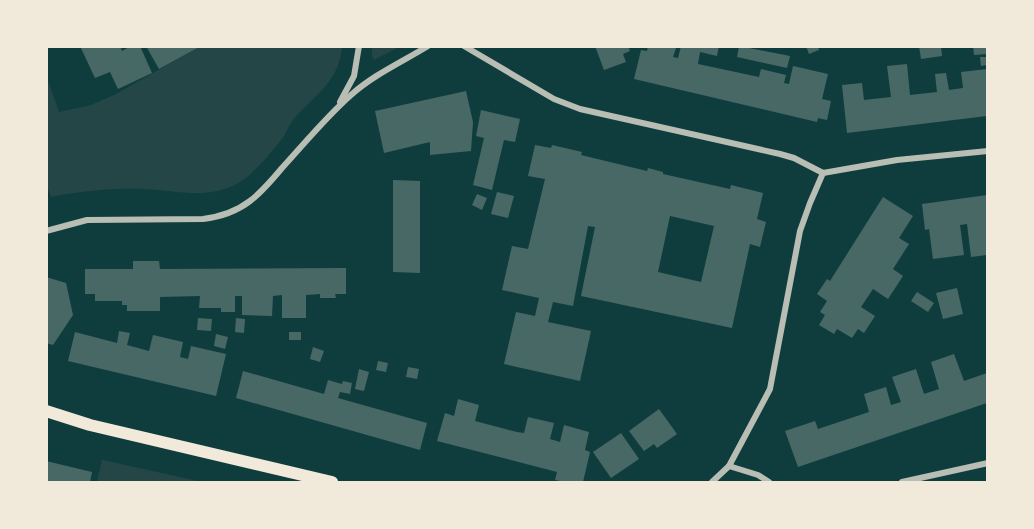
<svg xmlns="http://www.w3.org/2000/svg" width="1034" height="529" viewBox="0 0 1034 529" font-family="'PT Serif',serif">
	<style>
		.green { fill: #244646 }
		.building { fill: #486865; fill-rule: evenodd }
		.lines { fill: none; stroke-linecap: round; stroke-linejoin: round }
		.minor { stroke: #b8beb3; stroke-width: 6 }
		.secondary { stroke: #f1e9da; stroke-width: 12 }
	</style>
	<rect width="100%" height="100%" fill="#0f3d3e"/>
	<g class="green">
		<path d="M201,46L342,47C339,83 314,95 293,120C289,125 287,131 284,136C274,149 254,174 240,182C209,201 176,190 142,189C111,188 81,191 51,197L46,182L47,78L59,112L91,105L114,95Z"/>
		<polygon points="372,47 372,46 399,47 374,60 372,56"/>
		<polygon points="102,460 103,460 202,482 97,482"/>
	</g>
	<g class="building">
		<polygon points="80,46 120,46 122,51 131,46 140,46 152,73 118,89 110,72 95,78"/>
		<polygon points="146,46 201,46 159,69"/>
		<polygon points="595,46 628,46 630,51 623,54 626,62 604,70"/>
		<polygon points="648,46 676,48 673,57 678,58 681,46 719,46 717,56 700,52 698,64 759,77 761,69 786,75 784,83 789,84 793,66 828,74 822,99 831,101 827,120 818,118 817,122 634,79 641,50 647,51"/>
		<polygon points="739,46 790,56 787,68 737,57"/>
		<polygon points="806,46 818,46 819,50 809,54"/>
		<polygon points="919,46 941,46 942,56 921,59"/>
		<polygon points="973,46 987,46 987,54 974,55"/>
		<polygon points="980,57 987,57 987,65 981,66"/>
		<polygon points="907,64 910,95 937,92 935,74 946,73 949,90 963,88 961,72 987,69 987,116 847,133 842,85 862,83 864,100 891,97 887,66"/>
		<polygon points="466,91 473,122 471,151 430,155 430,142 384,153 375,111"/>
		<polygon points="481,110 520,119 515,142 504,140 492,190 473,185 484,138 476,136"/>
		<path d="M535,145L551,148L552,145L582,152L581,155L647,171L648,168L663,172V174L730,189L731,185L763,193L757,219L766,222L760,247L750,244L732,328L581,296L595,227L588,226L573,306L553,302L548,322L591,331L580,381L504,364L516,312L535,316L539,298L502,290L512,246L528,249L545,179L528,176ZM670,216L714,226L701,282L658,272Z"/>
		<polygon points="393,180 420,181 420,273 393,272"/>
		<polygon points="497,192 514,196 508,218 491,214"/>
		<polygon points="477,194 487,198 482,210 472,205"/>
		<polygon points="987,195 987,255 971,257 967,224 960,225 964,255 933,259 929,229 925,230 922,204"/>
		<polygon points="883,197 913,216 899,238 909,244 893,269 903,276 888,299 873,289 861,307 875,316 864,333 858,329 852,338 837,329 834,334 819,325 825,315 820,312 827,301 817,294 827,279 830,281"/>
		<polygon points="133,261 159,261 160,269 346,268 346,294 335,294 336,298 320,298 320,294 306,295 306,318 282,318 282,295 273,296 272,316 242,315 242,296 235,296 235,312 221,312 221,308 199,308 200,296 160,297 160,311 127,311 127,305 122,305 122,301 95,301 95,294 85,294 85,269 133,269"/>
		<polygon points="46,277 66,283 73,315 53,345 46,343"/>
		<polygon points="957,288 963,314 943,319 936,293"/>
		<polygon points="917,292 934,303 928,312 911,301"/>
		<polygon points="198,318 212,319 211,331 197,330"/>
		<polygon points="236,318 245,319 244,333 235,332"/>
		<polygon points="119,331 130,333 127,345 149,351 153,335 183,342 180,357 188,359 191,346 226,354 216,396 68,361 75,332 117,343"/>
		<rect x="289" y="332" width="12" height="8"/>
		<polygon points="216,334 228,337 225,349 214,346"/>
		<polygon points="313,347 324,351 320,362 310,359"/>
		<polygon points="954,354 964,381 987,373 987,403 798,467 785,431 815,421 818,429 869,412 864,394 886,387 891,405 901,402 892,377 916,369 924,394 939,389 931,362"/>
		<polygon points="378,361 388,363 386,372 376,370"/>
		<polygon points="408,367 419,369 417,379 406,377"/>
		<polygon points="359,369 369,372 364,391 355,389"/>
		<polygon points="243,371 324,394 328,380 342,384 343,381 352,383 350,394 340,392 338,398 427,423 420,450 236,398"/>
		<polygon points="458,399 479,405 475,421 517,432 524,433 528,417 554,423 550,439 560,442 564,425 589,432 585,450 590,452 583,482 565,482 555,480 557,472 437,441 445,413 454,416"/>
		<polygon points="659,409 677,434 657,448 654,444 644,451 629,431"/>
		<polygon points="621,433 639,459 611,478 593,452"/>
		<polygon points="46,461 92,472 90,482 46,482"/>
	</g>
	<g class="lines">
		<g class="minor">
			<polyline points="464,46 554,99 580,109 780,154 794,158 823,173 897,160 988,151"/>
			<polyline points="340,102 354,76 359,46"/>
			<path d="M46,231L87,220L203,219C219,217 237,211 250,201C262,192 272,180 282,168C304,144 326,117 351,95C373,75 402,62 428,46"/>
			<polyline points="729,466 770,389 800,231 810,203 823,173"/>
			<polyline points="712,482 729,466 758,475 769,482"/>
			<polyline points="902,482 988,463"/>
		</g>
		<polyline class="secondary" points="46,411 90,425 332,482"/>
	</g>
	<rect width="1034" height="529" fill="none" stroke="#f1e9da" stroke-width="96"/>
</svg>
